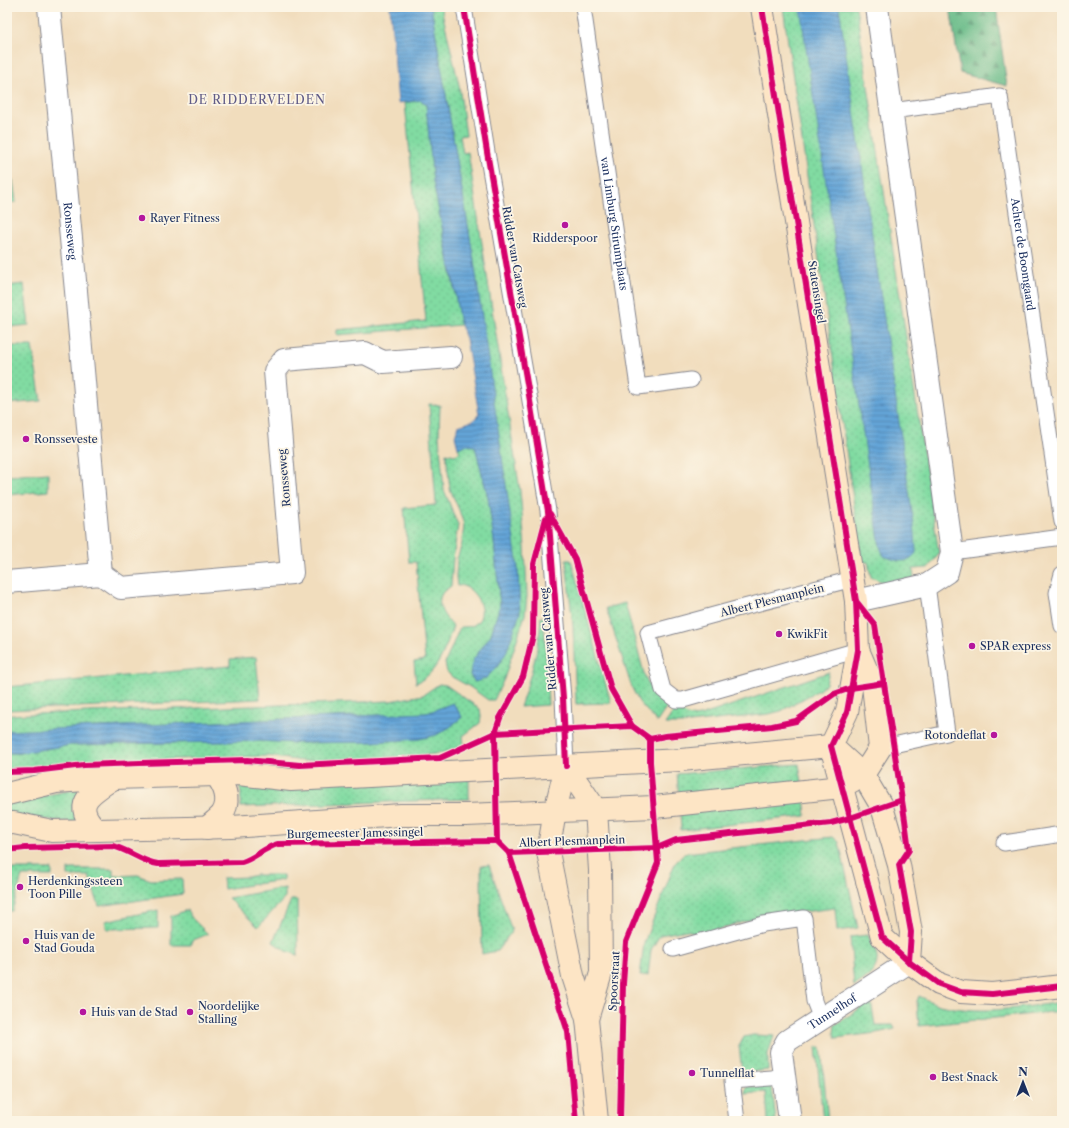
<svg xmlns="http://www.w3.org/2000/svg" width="1069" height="1128" viewBox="0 0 1069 1128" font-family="'Libre Caslon Text',serif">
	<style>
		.grass { fill: url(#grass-dots); stroke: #4e8580 }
		.forest { fill: url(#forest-firs); stroke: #427573 }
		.water { fill: url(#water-rules); stroke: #406a9a }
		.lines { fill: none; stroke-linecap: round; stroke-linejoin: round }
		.lane-casing { stroke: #86868e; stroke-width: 17 }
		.street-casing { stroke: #86868e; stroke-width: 24 }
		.secondary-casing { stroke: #86868e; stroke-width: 24 }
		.lane { stroke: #fff; stroke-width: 15 }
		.street { stroke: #fff; stroke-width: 22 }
		.secondary { stroke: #fde5c5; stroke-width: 22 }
		.cycleway-casing { stroke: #fcf5e5; stroke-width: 8 }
		.cycleway { stroke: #d6006c; stroke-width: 6 }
		.poi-dot { fill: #b5179e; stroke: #fcf5e5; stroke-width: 1.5 }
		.labels { text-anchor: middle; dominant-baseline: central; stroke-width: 3.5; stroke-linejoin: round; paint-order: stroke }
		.poi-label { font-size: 11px; fill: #1b2f5e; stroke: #fcf5e5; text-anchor: start }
		.street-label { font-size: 11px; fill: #1b2f5e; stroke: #fcf5e5 }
		.neighbourhood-label { font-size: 12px; letter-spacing: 1px; fill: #615c87; stroke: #fcf5e5 }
	</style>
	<defs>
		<pattern id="grass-dots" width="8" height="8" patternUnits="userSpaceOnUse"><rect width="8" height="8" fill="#81dba2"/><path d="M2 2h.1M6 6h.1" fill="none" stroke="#6fbc8e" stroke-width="1.8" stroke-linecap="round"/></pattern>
		<pattern id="forest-firs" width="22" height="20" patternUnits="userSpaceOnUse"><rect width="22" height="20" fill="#68bb88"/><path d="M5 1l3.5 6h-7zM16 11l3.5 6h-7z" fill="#559872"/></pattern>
		<pattern id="water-rules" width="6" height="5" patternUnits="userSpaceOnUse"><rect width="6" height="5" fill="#64a4d7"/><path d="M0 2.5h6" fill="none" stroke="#5286b2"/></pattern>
	</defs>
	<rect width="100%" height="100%" fill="#fcf5e5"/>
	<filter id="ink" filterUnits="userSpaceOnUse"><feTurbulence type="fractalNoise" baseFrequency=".025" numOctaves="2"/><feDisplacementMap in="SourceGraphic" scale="8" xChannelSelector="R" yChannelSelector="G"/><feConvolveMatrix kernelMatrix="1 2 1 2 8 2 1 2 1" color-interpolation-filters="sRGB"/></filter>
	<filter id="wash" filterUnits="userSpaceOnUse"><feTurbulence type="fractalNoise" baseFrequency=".012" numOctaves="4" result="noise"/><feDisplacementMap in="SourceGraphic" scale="16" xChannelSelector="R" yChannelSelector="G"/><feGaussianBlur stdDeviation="0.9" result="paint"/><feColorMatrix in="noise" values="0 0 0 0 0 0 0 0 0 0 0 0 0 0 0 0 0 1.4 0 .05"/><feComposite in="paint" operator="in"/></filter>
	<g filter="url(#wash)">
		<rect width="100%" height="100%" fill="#f1ddbd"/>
		<g class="grass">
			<path d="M431,7H441L459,85L466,135L460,136L463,153L468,152L520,491L525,547L527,596L525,615L504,679L494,700H488L470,687L452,677L447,672L445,663L460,627C465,627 471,627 475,624C489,615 477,590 463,586C461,585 459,586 457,586L456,576L457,559L462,544L464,525L459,510L450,489L446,453L455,455L460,452L458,448L465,445L475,446L488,497L494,541L500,605L491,635L473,660L470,675L475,682L506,653L474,261Z"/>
			<polygon points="783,7 856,7 939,554 928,568 913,569 914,578 885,583 871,577 868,562 862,562"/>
			<polygon points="421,100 426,104 433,181 461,325 337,335 337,330 426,321 405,103"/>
			<polygon points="7,106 11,157 7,158"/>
			<polygon points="7,180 13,180 16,202 7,203"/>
			<polygon points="24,284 29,325 9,327 11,346 32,346 41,401 7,404 7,286"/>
			<path d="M429,404L440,405L439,436L444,490L458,525L453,559L451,586C449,588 445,590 443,592C434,604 445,618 453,626C446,647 438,674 416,683L414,662L425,660L416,562H409L404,508L436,505Z"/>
			<polygon points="48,473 48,491 7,495 7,476"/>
			<polygon points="566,560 571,560 611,703 576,704 573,627"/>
			<polygon points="625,603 645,677 651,689 658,696 669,704 657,722 639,702 632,688 606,608"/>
			<path d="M541,617H544L548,705L520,707C531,675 539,650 541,617Z"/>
			<polygon points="256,657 260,699 7,710 7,687 230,666 230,659"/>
			<path d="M829,672L826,684L819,690L781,711L769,714L681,724H665L676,708C685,714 690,718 700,716Z"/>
			<polygon points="439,684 446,685 480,709 481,716 480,723 463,736 464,745 445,753 415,756 302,761 268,756 80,762 36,769 7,769 7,753 19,753 71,745 261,741 294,743 369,742 419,739 436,735 450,727 462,717 453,703 427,713 7,731 7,715 390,701 423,695"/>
			<polygon points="799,764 802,783 679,796 677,774"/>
			<polygon points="238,778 469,778 469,799 240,807 241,794"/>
			<polygon points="88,787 77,823 7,815 7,803"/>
			<polygon points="804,798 806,816 681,830 680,810"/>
			<polygon points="833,837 839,842 858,928 837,931 835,908 760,917 699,935 687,930 660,935 651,950 648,975 640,976 644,943 675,863 685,853"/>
			<polygon points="489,865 512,931 497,951 482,954 481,866"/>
			<polygon points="7,869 52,869 52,876 22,876 12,911 7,911"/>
			<polygon points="68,869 113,869 113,876 138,875 151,880 182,879 183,894 99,906 89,876 68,876"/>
			<polygon points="256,875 283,875 283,880 224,889 223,878 248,877"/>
			<polygon points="285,888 285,898 258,927 228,898"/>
			<polygon points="291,900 297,900 298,955 286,951 273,942"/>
			<polygon points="158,910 158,928 107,929 105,921"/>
			<polygon points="187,910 192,918 208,934 191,941 191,945 171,945 171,916"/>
			<path d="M868,935C871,942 877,951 877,958C878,972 864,980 854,986L850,937Z"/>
			<path d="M919,996C928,1000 936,1005 945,1006C984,1015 1024,1007 1062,1002V1011L919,1026L917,1001Z"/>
			<polygon points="871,1001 875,1025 893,1025 895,1029 876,1033 836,1038 834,1034 835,1025"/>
			<polygon points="753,1035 774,1036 768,1054 768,1070 742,1073 739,1046 744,1037"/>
			<polygon points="816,1047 821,1047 828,1121 823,1121"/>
			<polygon points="771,1086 772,1087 776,1121 768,1121 766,1092 745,1094 746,1087"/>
		</g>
		<polygon class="forest" points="950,7 996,7 1007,86 960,73"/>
		<g class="water">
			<polygon points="390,7 431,7 474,261 518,569 520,613 506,653 497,667 486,678 475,682 470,675 473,660 491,635 500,605 494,541 488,497 475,446 465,445 458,448 455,436 458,426 473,421 479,414 466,339 459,319 454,285 433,181 426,104 421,100 398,103"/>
			<path d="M800,7H839L915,533L916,553C906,565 897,561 884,556L880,547Z"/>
			<polygon points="453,703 462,717 450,727 436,735 419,739 369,742 294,743 261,741 71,745 19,753 7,753 7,731 427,713"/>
		</g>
	</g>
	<g filter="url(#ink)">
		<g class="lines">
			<defs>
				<g id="lane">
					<polyline points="464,7 487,152 529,395 548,511 563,698 566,766"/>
					<path id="s1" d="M583,7L638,387L691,380"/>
					<path id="s2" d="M892,111L1000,96L1062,522"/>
					<polyline points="952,552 1062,537"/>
					<polyline points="1062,574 1057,593 1062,626"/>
					<polyline points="853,579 736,609 648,633 663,690 676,700 683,700 858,650"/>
					<polyline points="880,748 947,733 927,585"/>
					<polyline points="1004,843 1062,834"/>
					<polyline points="673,949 763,924 804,918 814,1001 821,1019"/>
					<polyline points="737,1121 732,1081 784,1077"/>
				</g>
				<g id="street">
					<path id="s3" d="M49,7L76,291L101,574"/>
					<polyline points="7,582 101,574 121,588 292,573 275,371 284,360 365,353 383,362 451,357"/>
					<polyline points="856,601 927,585 947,572 952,552 877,7"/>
					<path id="s4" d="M790,1121L781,1052L787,1041L909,962"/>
				</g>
				<g id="secondary">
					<polyline points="762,7 856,601 858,650 847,712 831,746 882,937 909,962 939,984 961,992 992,994 1062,986"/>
					<polyline points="566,766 555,811 548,852 573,976 587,1019 597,1121"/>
					<polyline points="566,766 596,810"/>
					<polyline points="7,794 56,782 114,778 216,775 238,774 291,780 681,760 831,746 863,775 882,807 899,865 911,932 909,962"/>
					<polyline points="7,823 14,823 52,831 232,827 401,815 466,815 654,807 841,787 863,775 880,748 873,685 858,650"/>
					<path d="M207,828C212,823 218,819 222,814C231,801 225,787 216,775"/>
					<path d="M97,830C70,804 91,793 114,778"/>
					<polyline points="587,1019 601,973 600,870 596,810"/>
				</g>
			</defs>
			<use href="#lane" class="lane-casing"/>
			<use href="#street" class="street-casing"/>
			<use href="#secondary" class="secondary-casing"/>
			<use href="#lane" class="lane"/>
			<use href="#street" class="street"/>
			<use href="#secondary" class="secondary"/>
			<defs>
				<g id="cycleway">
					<polyline points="464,7 487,152 529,395 548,511 563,698 566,766"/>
					<polyline points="762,7 856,601 858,650 847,712 831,746 882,937 909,962 939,984 961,992 992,994 1062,986"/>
					<polyline points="550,514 575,559 611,689 632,726"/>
					<polyline points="546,518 534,564 533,635 523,677 500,718 495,733 497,841 509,853 568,1032 576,1121"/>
					<polyline points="856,601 875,625 905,820 909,850 899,865 911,932 909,962"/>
					<polyline points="650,739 665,736 772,726 796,721 834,694 851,688 884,683"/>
					<polyline points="7,772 34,771 84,765 140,763 247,760 300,765 440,758 495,733 632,726 650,739 650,762 658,863 626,942 623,984 620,1121"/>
					<path d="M7,850L25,848L112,846C128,849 141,862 158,864L242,862C255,858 265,847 278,844L497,841"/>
					<polyline points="509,853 657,848 676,840 831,823 850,818 902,800"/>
				</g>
			</defs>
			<use href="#cycleway" class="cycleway-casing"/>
			<use href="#cycleway" class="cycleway"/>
		</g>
	</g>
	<g class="poi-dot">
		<circle cx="142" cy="218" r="4"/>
		<circle cx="565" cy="225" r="4"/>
		<circle cx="26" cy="439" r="4"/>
		<circle cx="779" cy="634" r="4"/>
		<circle cx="972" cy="646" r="4"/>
		<circle cx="994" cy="735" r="4"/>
		<circle cx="20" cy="887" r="4"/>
		<circle cx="26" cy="941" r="4"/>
		<circle cx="83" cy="1012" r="4"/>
		<circle cx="190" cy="1012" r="4"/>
		<circle cx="692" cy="1073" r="4"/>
		<circle cx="933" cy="1077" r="4"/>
	</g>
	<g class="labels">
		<g class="poi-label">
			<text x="150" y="218">Rayer Fitness</text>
			<text x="565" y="238" text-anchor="middle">Ridderspoor</text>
			<text x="34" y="439">Ronsseveste</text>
			<text x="787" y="634">KwikFit</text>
			<text x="980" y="646">SPAR express</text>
			<text x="986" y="735" text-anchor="end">Rotondeflat</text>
			<text x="28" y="881">Herdenkingssteen<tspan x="28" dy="13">Toon Pille</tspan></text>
			<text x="34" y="935">Huis van de<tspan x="34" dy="13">Stad Gouda</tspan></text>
			<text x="198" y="1006">Noordelijke<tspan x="198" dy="13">Stalling</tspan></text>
			<text x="91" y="1012">Huis van de Stad</text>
			<text x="700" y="1073">Tunnelflat</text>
			<text x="941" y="1077">Best Snack</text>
		</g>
		<g class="street-label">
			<text stroke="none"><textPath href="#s1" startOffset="219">van Limburg Stirumplaats</textPath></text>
			<text stroke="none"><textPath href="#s3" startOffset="225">Ronsseweg</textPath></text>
			<text stroke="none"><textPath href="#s2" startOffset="269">Achter de Boomgaard</textPath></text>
			<text transform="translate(515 257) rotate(80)">Ridder van Catsweg</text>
			<text transform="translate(817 292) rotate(81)">Statensingel</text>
			<text transform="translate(284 478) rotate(-95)">Ronsseweg</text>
			<text transform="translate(772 600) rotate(-14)">Albert Plesmanplein</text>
			<text transform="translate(548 639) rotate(-95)">Ridder van Catsweg</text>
			<text transform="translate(355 833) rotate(-1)">Burgemeester Jamessingel</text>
			<text transform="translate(572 841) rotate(-2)">Albert Plesmanplein</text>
			<text transform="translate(614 981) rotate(-87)">Spoorstraat</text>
			<text stroke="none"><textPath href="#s4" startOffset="136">Tunnelhof</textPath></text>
		</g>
		<g class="neighbourhood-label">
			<text x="257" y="99">DE RIDDERVELDEN</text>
		</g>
	</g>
	<rect width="1069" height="1128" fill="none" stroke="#fcf5e5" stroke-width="24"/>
	<g transform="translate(1023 1082)" stroke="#fcf5e5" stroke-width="3" paint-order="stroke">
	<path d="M0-3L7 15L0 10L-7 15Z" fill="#1b2f5e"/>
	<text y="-6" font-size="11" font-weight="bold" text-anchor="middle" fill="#1b2f5e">N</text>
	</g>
</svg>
